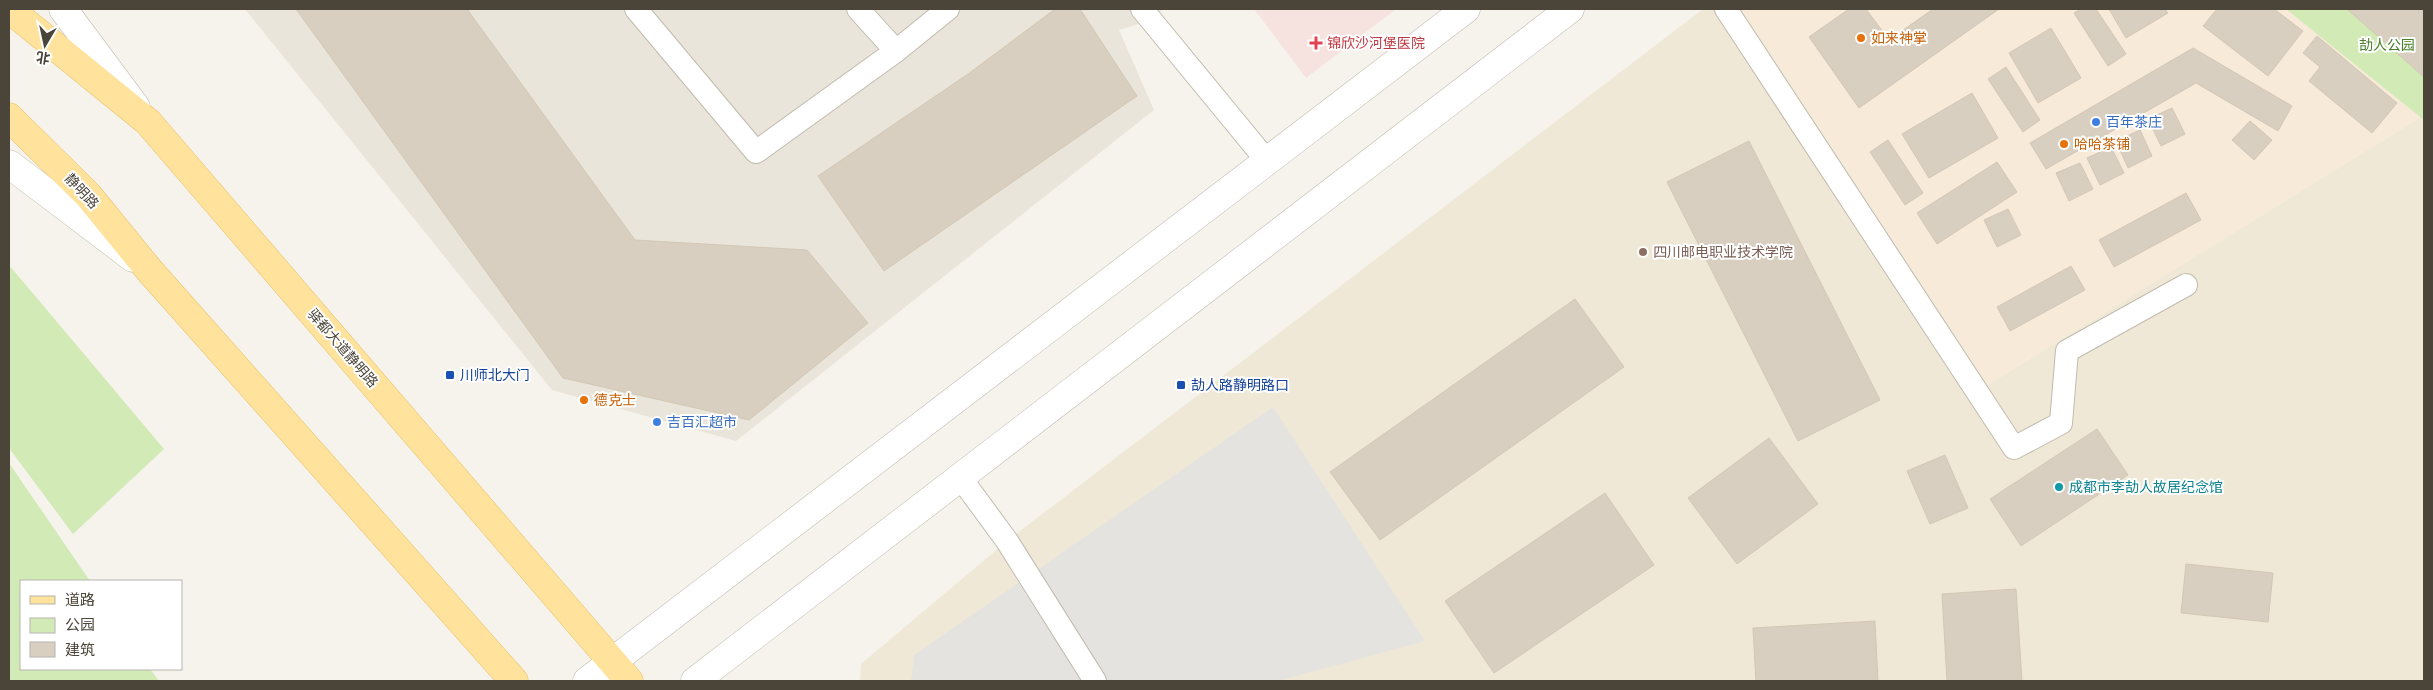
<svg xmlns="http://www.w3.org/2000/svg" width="2433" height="690" viewBox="0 0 2433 690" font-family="'Public Sans','Noto Sans SC',sans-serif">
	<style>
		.residential { fill: #eae5da }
		.commercial { fill: #f7ead8 }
		.education { fill: #efe8d6 }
		.medical { fill: #f6e3e0 }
		.green { fill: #d2eab5 }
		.parking { fill: #e5e3e0 }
		.building { fill: #d8cfc1; stroke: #d3c7b4 }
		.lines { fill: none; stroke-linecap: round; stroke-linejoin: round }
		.service-casing { stroke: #c2bbae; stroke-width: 24 }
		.tertiary-casing { stroke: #c2bbae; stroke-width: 29 }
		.primary-casing { stroke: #e6c16a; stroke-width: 29 }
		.service { stroke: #fff; stroke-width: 22 }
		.tertiary { stroke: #fff; stroke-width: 28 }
		.primary { stroke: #ffe39c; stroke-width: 28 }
		.food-dot { fill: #e8710a; stroke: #fff; stroke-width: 2 }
		.health-dot { fill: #e0444e; stroke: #fff; stroke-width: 2 }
		.shop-dot { fill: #3f7fe0; stroke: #fff; stroke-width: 2 }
		.education-dot { fill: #8d6e63; stroke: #fff; stroke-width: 2 }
		.transit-dot { fill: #1a4fb4; stroke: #fff; stroke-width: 2 }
		.culture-dot { fill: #0f9aa8; stroke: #fff; stroke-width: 2 }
		.labels { text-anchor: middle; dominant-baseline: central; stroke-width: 4; stroke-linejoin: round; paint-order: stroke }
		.food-label { font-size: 14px; fill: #c56008; stroke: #fff; text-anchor: start }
		.health-label { font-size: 14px; fill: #be3a42; stroke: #fff; text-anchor: start }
		.park-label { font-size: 14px; fill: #4a7f2a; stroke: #fff }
		.shop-label { font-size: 14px; fill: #366cbe; stroke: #fff; text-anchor: start }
		.street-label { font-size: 14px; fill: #4b4439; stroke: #fff }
		.education-label { font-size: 14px; fill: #785e54; stroke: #fff; text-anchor: start }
		.transit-label { font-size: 14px; fill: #164399; stroke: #fff; text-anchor: start }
		.culture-label { font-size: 14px; fill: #0d838f; stroke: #fff; text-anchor: start }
	</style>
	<rect width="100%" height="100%" fill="#f6f3ec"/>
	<polygon class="residential" points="245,9 1163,9 1152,20 1119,30 1154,110 736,441 552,390"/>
	<polygon class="commercial" points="1741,9 2286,9 2421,117 1988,385"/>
	<polygon class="education" points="1703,9 1741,9 1988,385 2421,117 2424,120 2424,681 860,681 861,664 1007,541"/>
	<polygon class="medical" points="1254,9 1396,9 1306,78"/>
	<g class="green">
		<polygon points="2286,9 2424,9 2424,120"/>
		<polygon points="9,265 164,449 73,534 9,448"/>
		<polygon points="9,463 90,581 21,581 21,669 150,669 159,681 9,681"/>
	</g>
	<polygon class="parking" points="1273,407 1425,641 1278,681 911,681 914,655"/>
	<g class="building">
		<polygon points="296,9 467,9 635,240 807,250 868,323 749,420 563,378"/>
		<polygon points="1055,9 1080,9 1137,96 884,271 818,176 968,74"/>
		<polygon points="1849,9 1866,9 1889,40 1933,9 1999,9 1859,108 1809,37"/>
		<polygon points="2081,9 2096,9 2126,54 2108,66 2074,13"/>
		<polygon points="2109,9 2165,9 2168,13 2126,38"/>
		<polygon points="2217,9 2274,9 2303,31 2268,76 2203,26"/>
		<polygon points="2347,9 2424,9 2424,77"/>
		<polygon points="2051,28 2081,78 2038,103 2009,53"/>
		<polygon points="2317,36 2397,103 2372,133 2309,81 2320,67 2303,53"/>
		<polygon points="2193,48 2292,106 2278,131 2196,83 2046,169 2030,143"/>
		<polygon points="2006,67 2040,120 2023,132 1988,79"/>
		<polygon points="1972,93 1998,138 1929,178 1902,134"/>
		<polygon points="2172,108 2185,134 2161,146 2148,119"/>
		<polygon points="2250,121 2272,140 2254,160 2232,140"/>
		<polygon points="2140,130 2152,156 2128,168 2116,141"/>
		<polygon points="1888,140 1923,193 1905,205 1870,152"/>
		<polygon points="1749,141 1880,400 1798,441 1667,182"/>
		<polygon points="2111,147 2124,173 2100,185 2087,158"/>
		<polygon points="1997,162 2017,192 1937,244 1917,213"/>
		<polygon points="2080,163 2093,189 2069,201 2056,173"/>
		<polygon points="2186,193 2201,220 2114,267 2099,240"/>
		<polygon points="2008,209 2021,235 1997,247 1984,220"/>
		<polygon points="2071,266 2085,290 2010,331 1997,307"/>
		<polygon points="1575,299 1624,367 1380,540 1330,472"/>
		<polygon points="2097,429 2128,475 2021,546 1990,499"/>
		<polygon points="1769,438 1818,504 1737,564 1688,498"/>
		<polygon points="1945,455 1968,508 1930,524 1907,471"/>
		<polygon points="1605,493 1654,565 1494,673 1445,601"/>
		<polygon points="2186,564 2273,573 2268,622 2181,613"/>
		<polygon points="2016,589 2022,681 1947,681 1942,594"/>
		<polygon points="1875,621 1878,681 1756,681 1753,628"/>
	</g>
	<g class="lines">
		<defs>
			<g id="service">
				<polyline points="636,9 756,152 896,51"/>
				<polyline points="858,9 896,51 948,9"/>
				<polyline points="1142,9 1267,161"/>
				<polyline points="1726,9 2014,448 2061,423 2067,351 2186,285"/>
				<polyline points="960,477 1007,541 1095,681"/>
			</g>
			<g id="tertiary">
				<polyline points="63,9 136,107"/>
				<polyline points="9,164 133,258"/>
				<polyline points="587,681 1466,9"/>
				<polyline points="695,681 1570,9"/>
			</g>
			<g id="primary">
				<polyline points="9,9 148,122 629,681"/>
				<polyline points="9,117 88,195 150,271 514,681"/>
			</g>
		</defs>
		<use href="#service" class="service-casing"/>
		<use href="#tertiary" class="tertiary-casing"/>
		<use href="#primary" class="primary-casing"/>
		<use href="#service" class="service"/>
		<use href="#tertiary" class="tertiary"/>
		<use href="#primary" class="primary"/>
	</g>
	<g class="food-dot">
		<circle cx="1861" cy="38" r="5"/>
		<circle cx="2064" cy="144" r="5"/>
		<circle cx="584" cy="400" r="5"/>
	</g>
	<path class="health-dot" d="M1313.5 35.5h5v5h5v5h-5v5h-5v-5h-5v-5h5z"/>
	<g class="shop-dot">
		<circle cx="2096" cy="122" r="5"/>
		<circle cx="657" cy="422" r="5"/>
	</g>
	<circle class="education-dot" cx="1643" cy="252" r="5"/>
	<g class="transit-dot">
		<rect x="445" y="370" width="10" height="10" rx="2.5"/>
		<rect x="1176" y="380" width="10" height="10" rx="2.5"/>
	</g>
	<circle class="culture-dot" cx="2059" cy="487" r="5"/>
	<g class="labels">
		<g class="food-label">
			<text x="1871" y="38">如来神掌</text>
			<text x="2074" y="144">哈哈茶铺</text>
			<text x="594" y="400">德克士</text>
		</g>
		<g class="health-label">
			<text x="1327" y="43">锦欣沙河堡医院</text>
		</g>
		<g class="park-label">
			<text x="2387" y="45">劼人公园</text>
		</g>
		<g class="shop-label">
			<text x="2106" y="122">百年茶庄</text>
			<text x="667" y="422">吉百汇超市</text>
		</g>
		<g class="street-label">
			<text transform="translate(82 191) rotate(47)">静明路</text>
			<text transform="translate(343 348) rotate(49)">驿都大道静明路</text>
		</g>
		<g class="education-label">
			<text x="1653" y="252">四川邮电职业技术学院</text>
		</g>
		<g class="transit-label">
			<text x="460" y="375">川师北大门</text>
			<text x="1191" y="385">劼人路静明路口</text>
		</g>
		<g class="culture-label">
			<text x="2069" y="487">成都市李劼人故居纪念馆</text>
		</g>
	</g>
	<rect width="2433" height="690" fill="none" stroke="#4b4439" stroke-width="20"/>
	<rect x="20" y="580" width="162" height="90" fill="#ffffff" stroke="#b7b4b0"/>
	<rect x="30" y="596" width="25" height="8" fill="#ffe39c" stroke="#b7b4b0"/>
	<text x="65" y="605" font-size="15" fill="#4b4439">道路</text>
	<rect x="30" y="618" width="25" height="15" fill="#d2eab5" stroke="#b7b4b0"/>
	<text x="65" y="630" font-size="15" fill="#4b4439">公园</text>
	<rect x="30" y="642" width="25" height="15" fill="#d8cfc1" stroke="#b7b4b0"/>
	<text x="65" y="655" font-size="15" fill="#4b4439">建筑</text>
	<g transform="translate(45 45) rotate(189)" stroke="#ffffff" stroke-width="4" paint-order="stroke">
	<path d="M0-4L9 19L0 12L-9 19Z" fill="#4b4439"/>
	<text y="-8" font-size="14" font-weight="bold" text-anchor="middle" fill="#4b4439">北</text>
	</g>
</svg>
